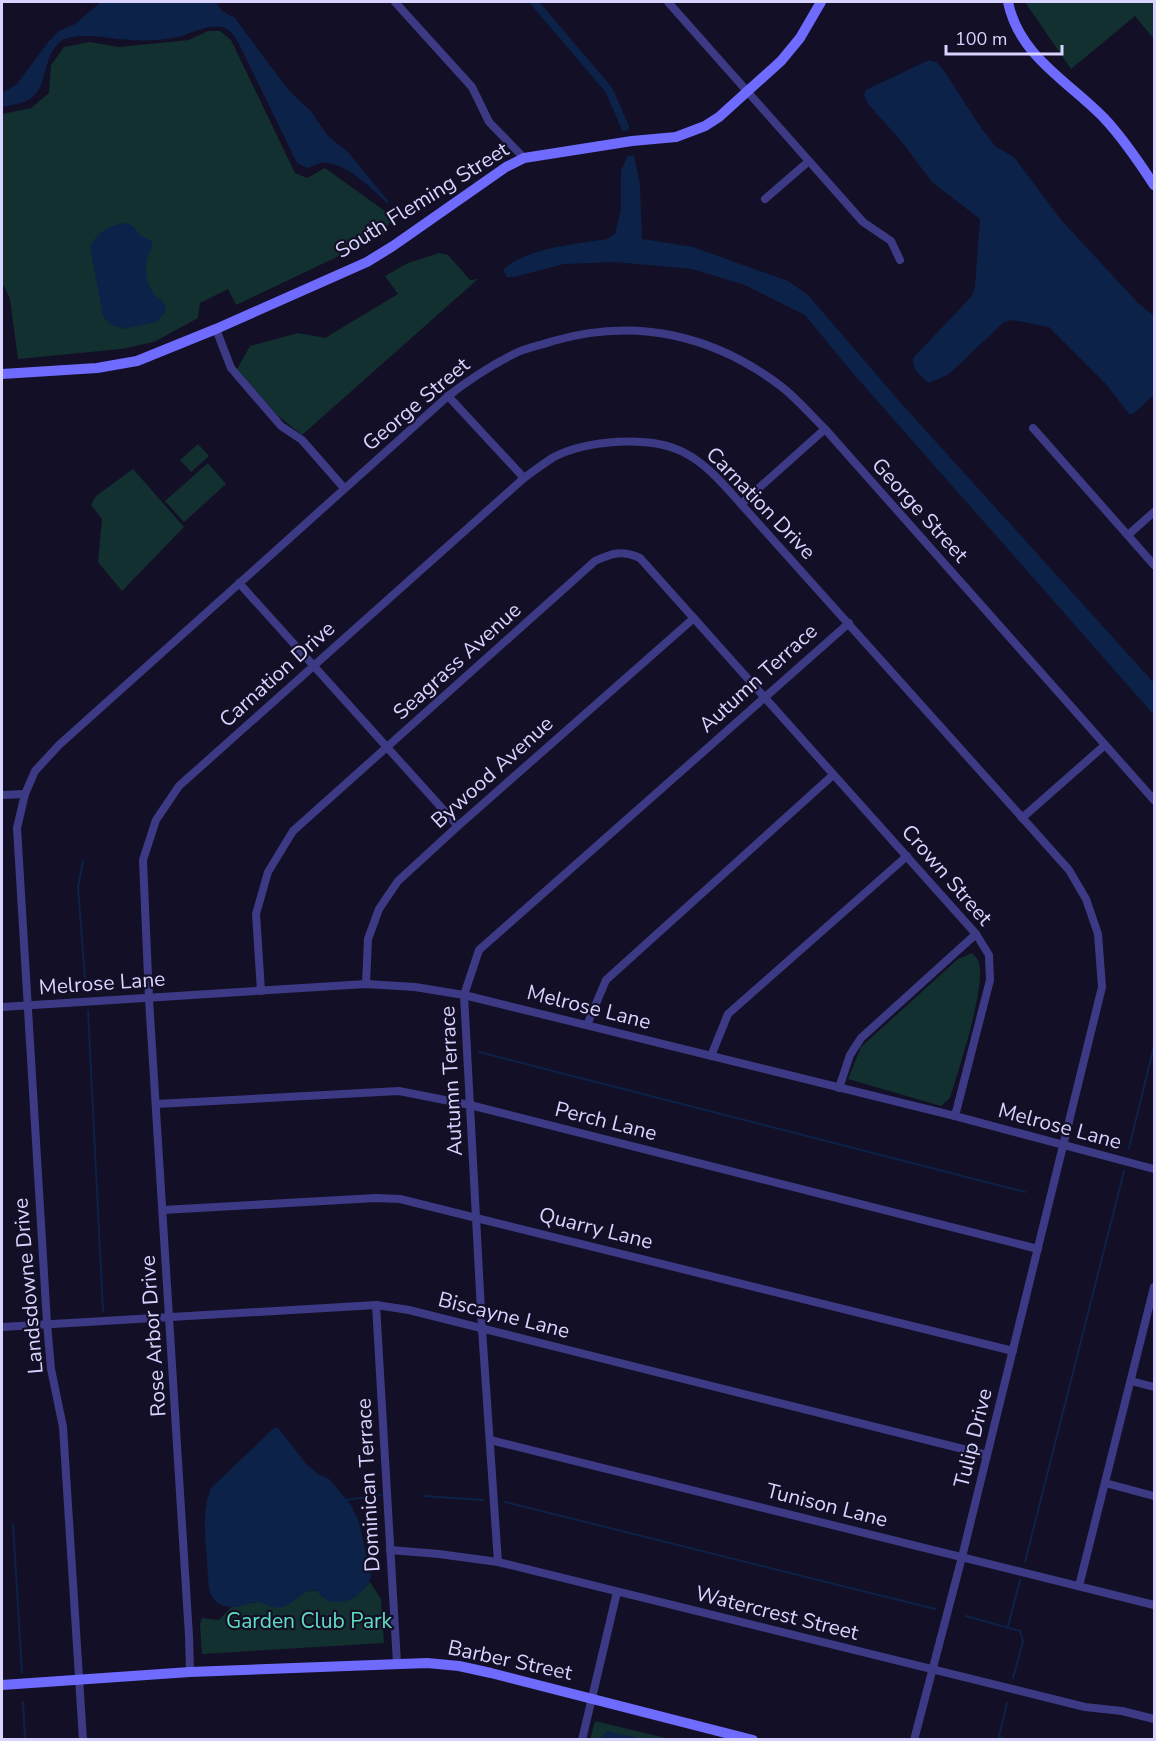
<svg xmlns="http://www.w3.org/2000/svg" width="1156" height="1741" viewBox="0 0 1156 1741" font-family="'Nunito Sans',sans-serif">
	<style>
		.green { fill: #12302f }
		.water { fill: #0c2248 }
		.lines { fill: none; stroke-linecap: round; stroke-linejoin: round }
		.stream { stroke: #0c2248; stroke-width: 2 }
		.canal { stroke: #0c2248; stroke-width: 8 }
		.street { stroke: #3d3a85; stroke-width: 8 }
		.secondary { stroke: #6f6bff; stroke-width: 10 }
		.labels { text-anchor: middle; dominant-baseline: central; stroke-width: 4.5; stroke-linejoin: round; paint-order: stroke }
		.street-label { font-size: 21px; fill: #d9d4ff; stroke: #130f26 }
		.park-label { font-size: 21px; fill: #5fe0c0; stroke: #130f26 }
	</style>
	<rect width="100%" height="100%" fill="#130f26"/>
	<g class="green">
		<polygon points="1025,2 1154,2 1154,39 1135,16 1071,69"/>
		<polygon points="208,31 220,31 231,40 295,173 307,178 325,168 393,217 383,235 236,305 228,289 200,303 198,318 154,342 121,349 18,359 10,299 4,286 2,286 2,114 31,108 49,93 51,65 64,47 90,42 119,47 189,40"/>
		<polygon points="439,253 448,255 470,280 478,279 302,435 277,415 237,369 250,346 298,333 325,338 398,294 385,276 408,263"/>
		<polygon points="198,444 209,456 191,472 180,460"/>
		<polygon points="208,463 226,484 184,522 165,501"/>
		<polygon points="133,469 184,527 122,591 98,562 102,519 91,505 96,496"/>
		<path d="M972,953C973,954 977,958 978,960C988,983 958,1071 950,1098L941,1106L848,1079L861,1047L958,959Z"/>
		<path d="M370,1582L381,1599L384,1643L202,1654L200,1624L202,1618L219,1620L231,1607C240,1607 250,1602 259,1602C271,1603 268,1610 286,1605C298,1601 304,1586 319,1592L322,1597L354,1598Z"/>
		<polygon points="595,1721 670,1739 590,1740"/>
	</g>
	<g class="water">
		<path d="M101,2H216L222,11L235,18L289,91L311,111L327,135L349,153L388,201V204C372,189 344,160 321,163C316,164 311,167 307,168L297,163L240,46C236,38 231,29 222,27C207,24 192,33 178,37C164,40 146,41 132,40C114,40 75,30 60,42C41,58 49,89 28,100C21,104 10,105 2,107V93L16,85L49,41L59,31L75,24Z"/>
		<path d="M929,60L936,62L943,69L979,125L996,147L1014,157L1062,221L1139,304L1154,316V395L1133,414H1129L1105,383L1049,327L1012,320L1004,322L949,374L929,383C921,376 912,370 913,358L972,296L975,287L980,219L932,182L902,142L868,104L864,95L866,90Z"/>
		<path d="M634,155L640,185L642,239L693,247L788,281L808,295L900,402L1154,683V715L851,371L805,315L745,285L692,269L614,262L564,264L514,277H507L503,270C525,248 577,244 607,239L615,234L621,210V170L628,156Z"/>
		<path d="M126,223L133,226L140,235L152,241C152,249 149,253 147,260C144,271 147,287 156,296C160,300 163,301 166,306L165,313L156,322L124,329L112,325L103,317L90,247C97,232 109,225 126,223Z"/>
		<path d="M274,1428H278L307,1465L318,1474L329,1479L351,1505L359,1522L371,1576C368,1592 345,1607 329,1601C323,1598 320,1592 314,1590C300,1591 294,1604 282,1607C271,1610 265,1601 255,1602C249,1603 243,1606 237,1607C205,1609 209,1584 207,1561C205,1538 202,1509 211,1488Z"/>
		<polygon points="607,1731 642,1739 600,1739"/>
	</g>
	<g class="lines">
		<g class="stream">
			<polyline points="83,861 78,887 86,992"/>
			<polyline points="88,1011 103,1311"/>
			<polyline points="479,1052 1025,1192"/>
			<polyline points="1129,1148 1154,1046"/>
			<polyline points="425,1496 483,1500"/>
			<polyline points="346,1500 381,1495"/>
			<polyline points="505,1502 935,1609"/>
			<polyline points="13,1524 22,1673"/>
			<polyline points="1025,1562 1124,1171"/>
			<polyline points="966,1616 1020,1631 1023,1641 1013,1678"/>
			<polyline points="1008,1626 1020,1580"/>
			<polyline points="23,1702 25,1740"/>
			<polyline points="999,1737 1008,1740"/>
			<polyline points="998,1740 1007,1703"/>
		</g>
		<polyline class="canal" points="534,2 609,90 625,127"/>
		<g class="street">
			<polyline points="395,2 472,87 489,122 524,158"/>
			<polyline points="668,2 863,222 891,241 900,260"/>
			<polyline points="765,199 809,161"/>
			<polyline points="216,329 231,368 281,426 302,440 344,488"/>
			<polyline points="448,396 524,478"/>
			<polyline points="1033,428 1154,565"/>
			<polyline points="741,504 825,429"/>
			<polyline points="1128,535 1154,512"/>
			<polyline points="239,583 458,826"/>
			<polyline points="2,795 25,794"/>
			<polyline points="1022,818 1105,745"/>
			<polyline points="366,984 368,939 379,909 398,881 458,826 694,618"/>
			<path d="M261,991L256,914L268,872L293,831L595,561C612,553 622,550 640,558L976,934L989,955L990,980L955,1116"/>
			<polyline points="2,1007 366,984 415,987 464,995 955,1116 1154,1169"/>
			<polyline points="587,1025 606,980 833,775"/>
			<polyline points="711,1056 728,1014 907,856"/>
			<polyline points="839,1088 850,1055 861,1038 976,934"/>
			<polyline points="156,1104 399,1091 470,1105 1038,1249"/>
			<polyline points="163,1210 376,1198 400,1199 1013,1351"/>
			<polyline points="376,1305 397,1663"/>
			<polyline points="2,1327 376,1305 409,1310 987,1455"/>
			<polyline points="1131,1381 1154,1387"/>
			<polyline points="490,1440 1154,1605"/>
			<polyline points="1105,1483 1154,1496"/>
			<polyline points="390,1550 439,1554 498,1562 1085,1707 1122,1711 1154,1719"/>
			<polyline points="498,1562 482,1329 464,995 479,950 849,623"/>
			<polyline points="1079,1586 1154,1287"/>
			<path d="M190,1672L189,1636L149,999L143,860L156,820L179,786L524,478C534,471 544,463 554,457C587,440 650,435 683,452C707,464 724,485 741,504L1069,870L1086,899L1098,934L1102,987L962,1557L914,1740"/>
			<path d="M83,1740L63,1427L51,1369L47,1323L17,828L25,794L35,771L59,745L448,396C470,379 493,364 518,352C529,347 542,345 553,341C636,317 714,335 782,387C797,399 811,415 825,429L1154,800"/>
			<polyline points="582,1740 617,1592"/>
		</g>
		<g class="secondary">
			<path d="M1008,2C1019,56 1068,81 1104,118C1123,138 1139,162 1154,185"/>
			<polyline points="2,374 97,368 137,361 216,329 367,262 393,246 506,167 524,158 632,141 676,137 705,126 719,117 781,61 800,38 821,2"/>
			<polyline points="2,1685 190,1672 427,1663 459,1666 491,1673 753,1740"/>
		</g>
	</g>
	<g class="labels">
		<g class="street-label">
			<text transform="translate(422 200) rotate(-32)">South Fleming Street</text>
			<text transform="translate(416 404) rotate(-40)">George Street</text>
			<text transform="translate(761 503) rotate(46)">Carnation Drive</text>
			<text transform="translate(920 510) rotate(48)">George Street</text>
			<text transform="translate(457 661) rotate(-42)">Seagrass Avenue</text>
			<text transform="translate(277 674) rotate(-42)">Carnation Drive</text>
			<text transform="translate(758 678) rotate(-42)">Autumn Terrace</text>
			<text transform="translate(492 772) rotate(-42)">Bywood Avenue</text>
			<text transform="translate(947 875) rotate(49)">Crown Street</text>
			<text transform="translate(102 983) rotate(-4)">Melrose Lane</text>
			<text transform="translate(589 1007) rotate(14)">Melrose Lane</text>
			<text transform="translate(451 1081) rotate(-93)">Autumn Terrace</text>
			<text transform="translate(606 1121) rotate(14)">Perch Lane</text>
			<text transform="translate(1060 1126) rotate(15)">Melrose Lane</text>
			<text transform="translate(596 1228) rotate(14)">Quarry Lane</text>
			<text transform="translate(28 1286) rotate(-95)">Landsdowne Drive</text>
			<text transform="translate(504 1315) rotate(14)">Biscayne Lane</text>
			<text transform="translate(153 1336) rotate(-94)">Rose Arbor Drive</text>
			<text transform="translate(973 1438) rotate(-76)">Tulip Drive</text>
			<text transform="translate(368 1485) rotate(-93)">Dominican Terrace</text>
			<text transform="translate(827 1505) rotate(14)">Tunison Lane</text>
			<text transform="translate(777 1613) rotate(14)">Watercrest Street</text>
			<text transform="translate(510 1660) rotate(12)">Barber Street</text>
		</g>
		<g class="park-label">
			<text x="309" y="1621">Garden Club Park</text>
		</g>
	</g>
	<rect width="1156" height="1741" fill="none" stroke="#d9d4ff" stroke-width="6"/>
	<path d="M946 45v9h116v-9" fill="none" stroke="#d9d4ff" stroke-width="3"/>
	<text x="955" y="45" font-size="18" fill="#d9d4ff" stroke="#130f26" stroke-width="4.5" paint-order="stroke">100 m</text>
</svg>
